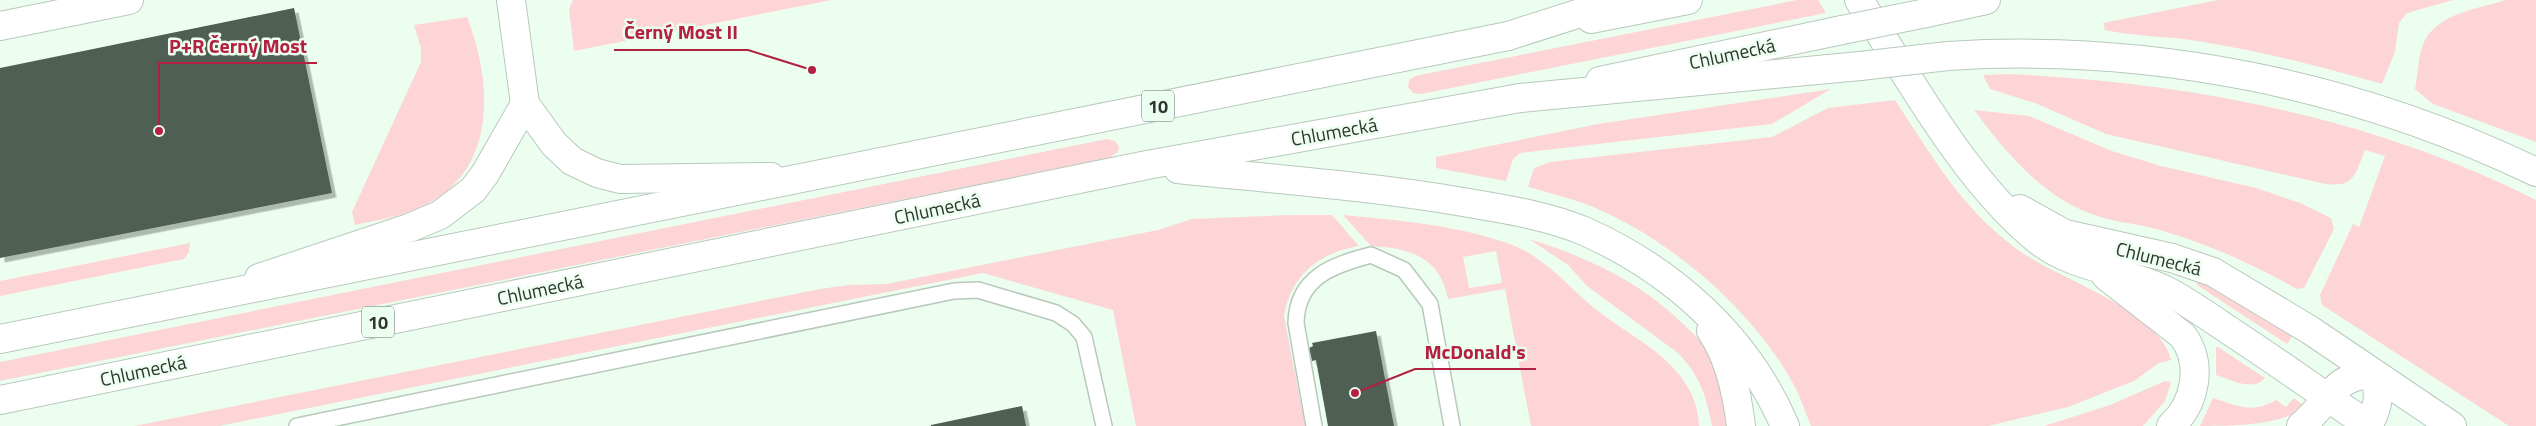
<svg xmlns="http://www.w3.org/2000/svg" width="2536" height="426" viewBox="0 0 2536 426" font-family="'Titillium Web',sans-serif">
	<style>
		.green { fill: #fdd5d7; fill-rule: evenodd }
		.building { fill: #4f5e53; filter: url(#shadow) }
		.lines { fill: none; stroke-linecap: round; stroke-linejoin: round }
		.lane-casing { stroke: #b8c9bc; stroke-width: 18 }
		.secondary-casing { stroke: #b8c9bc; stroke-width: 30 }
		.primary-casing { stroke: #b8c9bc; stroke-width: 30 }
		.highway-casing { stroke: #b8c9bc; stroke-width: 30 }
		.lane { stroke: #fff; stroke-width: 15 }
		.secondary { stroke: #fff; stroke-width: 28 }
		.primary { stroke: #fff; stroke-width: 28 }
		.highway { stroke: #fff; stroke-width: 28 }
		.secondary-bridge-casing { stroke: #b8c9bc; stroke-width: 30; stroke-linecap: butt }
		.highway-bridge-casing { stroke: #b8c9bc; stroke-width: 30; stroke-linecap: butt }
		.secondary-bridge { stroke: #fff; stroke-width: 28 }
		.highway-bridge { stroke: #fff; stroke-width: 28 }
		.labels { text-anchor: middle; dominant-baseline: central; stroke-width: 5; stroke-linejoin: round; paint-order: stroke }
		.shield { fill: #ecfef0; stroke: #67716a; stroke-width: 1 }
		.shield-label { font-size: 18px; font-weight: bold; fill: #2e3530 }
		.street-label { font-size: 19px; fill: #2e3530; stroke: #ecfef0 }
		.leader { fill: none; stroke: #b32041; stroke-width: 2 }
		.callout-dot { fill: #b32041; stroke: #ecfef0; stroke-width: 2 }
		.callout-label { font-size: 20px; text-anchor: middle; font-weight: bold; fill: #b32041; stroke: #ecfef0; stroke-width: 5; stroke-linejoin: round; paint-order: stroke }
	</style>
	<defs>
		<filter id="shadow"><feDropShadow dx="4.5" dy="4.5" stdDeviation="0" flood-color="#0004"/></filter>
	</defs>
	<rect width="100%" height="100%" fill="#ecfef0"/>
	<g class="green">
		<polygon points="573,0 832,0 574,51 569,9"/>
		<polygon points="1797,0 1818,0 1826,13 1421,94 1413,93 1408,87 1409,80 1415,76"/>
		<path d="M2218,0H2453L2407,13L2399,23L2395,52L2382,84C2323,67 2264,52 2203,42C2171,36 2137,37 2105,30L2103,23Z"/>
		<path d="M2505,0H2536V142L2433,104L2415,89C2418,75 2418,55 2424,42C2438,13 2478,9 2505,0Z"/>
		<path d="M467,17C493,83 498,173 421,207C400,217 377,220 355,225L352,212L421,62V48L414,25Z"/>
		<path d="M2008,74C2190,82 2373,118 2536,200V426H2509L2322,305L2320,295L2353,224L2359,227L2385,156L2365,150C2354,177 2354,189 2321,183L2106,134L2035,103L1990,89L1983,75Z"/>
		<polygon points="1831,89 1772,124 1520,153 1513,159 1506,181 1436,168 1436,157 1598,124"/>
		<path d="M1895,100C1934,159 1964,213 2024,254C2063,280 2161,312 2171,360L2159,363L2134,381L2068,407L1988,426H1811C1806,414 1802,402 1797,391C1756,311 1666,234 1583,203C1565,197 1546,192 1528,187L1534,168L1550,162L1772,137L1828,108Z"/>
		<path d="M1974,110L2029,116L2112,151L2161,166L2256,188L2300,203L2331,218L2334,229L2304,288L2297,289C2252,264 2209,244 2160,230C2136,223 2109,222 2086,212C2037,191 2005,151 1974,110Z"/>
		<polygon points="1107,139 1115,141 1119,147 1118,152 1109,158 0,381 0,362"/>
		<path d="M1287,215H1332L1359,246C1320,252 1290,276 1284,316L1305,426H1136L1113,310L983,273L219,426H134L820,289L849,285L886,284L1158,230L1192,219Z"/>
		<path d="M1343,215C1397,220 1453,225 1504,242C1544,254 1567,287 1598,311C1626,333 1660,349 1681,377C1693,393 1698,407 1699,426H1531L1505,289L1448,299C1440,257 1410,248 1371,246ZM1496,251L1502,283L1469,288L1463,257Z"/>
		<path d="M1529,239C1584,256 1637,280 1679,320C1687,328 1697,336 1703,345C1719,368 1722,399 1727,426H1712C1706,395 1700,376 1678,353L1587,286L1568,265Z"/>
		<polygon points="190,243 189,252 184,259 0,296 0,281"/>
		<polygon points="2201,280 2293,335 2287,344 2197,285 2197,281"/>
		<path d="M2216,347H2218L2265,378C2253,392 2231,380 2216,375Z"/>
		<polygon points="2165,381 2171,382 2165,401 2143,426 2044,426 2110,405"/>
		<path d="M2213,398C2238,406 2251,414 2276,400L2286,407L2294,398L2303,405C2290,426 2227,426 2200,426Z"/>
	</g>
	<g class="building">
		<polygon points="294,8 332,193 0,258 0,68"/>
		<polygon points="1376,331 1394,426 1328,426 1316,360 1312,361 1309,348 1313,346 1312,343"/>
		<polygon points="1022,406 1026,426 931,426 931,425"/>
	</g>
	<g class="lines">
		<defs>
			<g id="lane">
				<polyline points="297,426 954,291 978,290 1056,313 1073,324 1084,337 1104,426"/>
				<path d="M1314,426L1296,323C1297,277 1333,265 1371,255L1404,270L1430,304L1452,426"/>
			</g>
			<g id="secondary">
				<polyline points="511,0 525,104 554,144 572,161 597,173 620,179 771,177"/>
				<path d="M1859,0C1909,78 1967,184 2039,241C2074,269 2129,271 2169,292C2193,305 2216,322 2239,337C2283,366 2326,397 2370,426"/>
				<polyline points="1926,13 1986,0"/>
				<polyline points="1591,19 1688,0"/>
				<polyline points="0,26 129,0"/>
				<polyline points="1600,81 1842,30"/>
				<polyline points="2020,209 2065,234 2172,258 2213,272 2310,330 2452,426"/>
				<path d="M2106,276L2183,336C2203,364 2196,403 2171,426"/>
				<polyline points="259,278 409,228 440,215 473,190 485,174 525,104"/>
				<path d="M2301,426C2330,402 2332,375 2374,374"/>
				<path d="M2368,426C2378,408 2381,394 2374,374"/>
			</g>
			<g id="primary">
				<path d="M1178,169C1273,179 1369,186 1463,202C1503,209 1546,215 1584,231C1672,270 1747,337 1785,426"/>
				<path d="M1711,331C1730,358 1737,394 1741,426"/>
				<polyline points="0,339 1508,36"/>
				<polyline points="0,400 1147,165 1520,98"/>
			</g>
			<g id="highway">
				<polyline points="1508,36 1621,0"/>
				<path d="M1948,56C2150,43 2353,84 2536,172"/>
				<polyline points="1520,98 1860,66"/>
			</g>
		</defs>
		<use href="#lane" class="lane-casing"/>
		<use href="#secondary" class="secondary-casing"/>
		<use href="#primary" class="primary-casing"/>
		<use href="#highway" class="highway-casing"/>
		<use href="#lane" class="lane"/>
		<use href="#secondary" class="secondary"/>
		<use href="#primary" class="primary"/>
		<use href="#highway" class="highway"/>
		<defs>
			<polyline id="secondary-bridge" points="1842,30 1926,13"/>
			<polyline id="highway-bridge" points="1860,66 1948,56"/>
		</defs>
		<use href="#secondary-bridge" class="secondary-bridge-casing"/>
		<use href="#highway-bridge" class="highway-bridge-casing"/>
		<use href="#secondary-bridge" class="secondary-bridge"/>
		<use href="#highway-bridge" class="highway-bridge"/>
	</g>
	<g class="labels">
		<g class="shield">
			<rect x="1142" y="90.5" width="32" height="31" rx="4"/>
			<rect x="362" y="306.5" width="32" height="31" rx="4"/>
		</g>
		<g class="shield-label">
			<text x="1158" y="106">10</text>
			<text x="378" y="322">10</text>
		</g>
		<g class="street-label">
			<text transform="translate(1732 53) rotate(-12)">Chlumecká</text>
			<text transform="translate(1334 131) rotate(-10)">Chlumecká</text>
			<text transform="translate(937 208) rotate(-12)">Chlumecká</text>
			<text transform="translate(2159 258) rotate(14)">Chlumecká</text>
			<text transform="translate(540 289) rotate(-12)">Chlumecká</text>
			<text transform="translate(143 370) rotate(-12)">Chlumecká</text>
		</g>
	</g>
	<path class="leader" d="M812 70L748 50H614M159 131L159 63H317M1355 393L1415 369H1536"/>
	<g class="callout-dot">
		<circle cx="812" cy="70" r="5"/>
		<circle cx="159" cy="131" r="5"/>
		<circle cx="1355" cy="393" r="5"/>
	</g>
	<g class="callout-label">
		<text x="681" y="39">Černý Most II</text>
		<text x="238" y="53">P+R Černý Most</text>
		<text x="1475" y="359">McDonald's</text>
	</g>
</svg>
